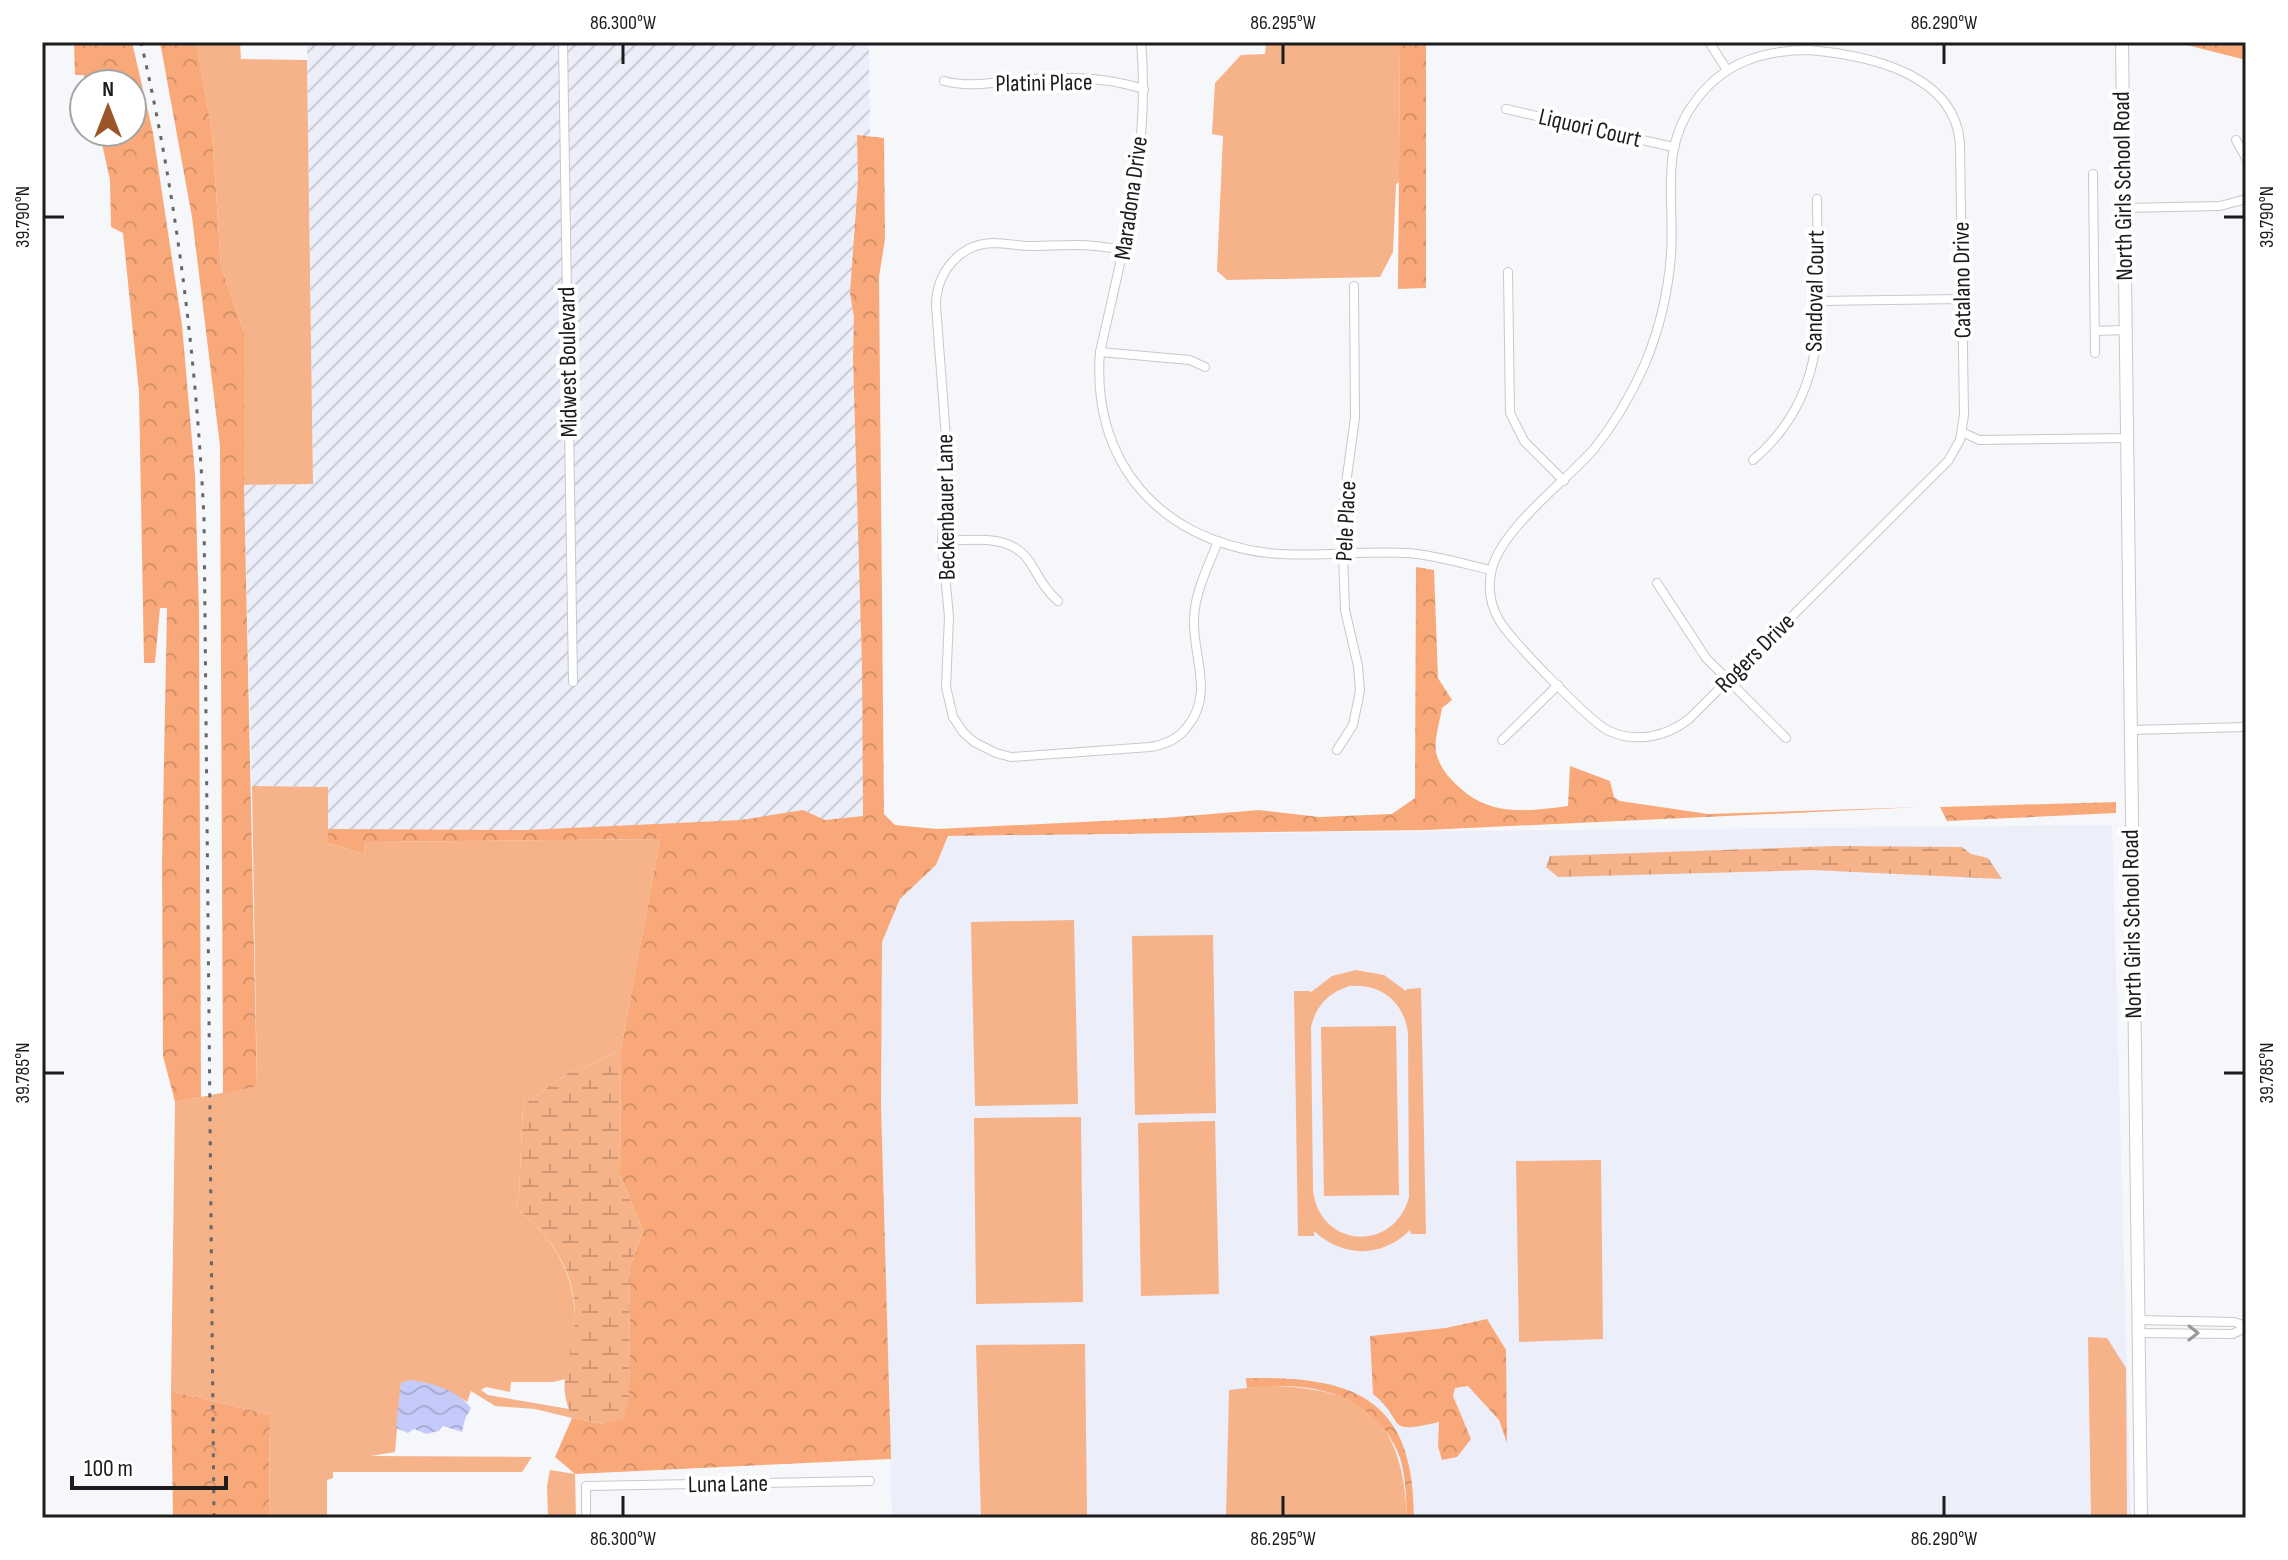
<svg xmlns="http://www.w3.org/2000/svg" width="2288" height="1560" viewBox="0 0 2288 1560" font-family="'Sofia Sans Condensed',sans-serif">
	<style>
		.built { fill: #eceefa }
		.industrial { fill: url(#industrial-furrows) }
		.grass { fill: #f6b289; fill-rule: evenodd }
		.forest { fill: url(#forest-crowns) }
		.wetland { fill: url(#wetland-marsh) }
		.water { fill: url(#water-waves) }
		.lines { fill: none; stroke-linecap: round; stroke-linejoin: round }
		.street-casing { stroke: #c7c8cc; stroke-width: 10 }
		.secondary-casing { stroke: #c7c8cc; stroke-width: 14 }
		.street { stroke: #fff; stroke-width: 8 }
		.secondary { stroke: #fff; stroke-width: 12 }
		.rail { stroke: #666769; stroke-width: 3; stroke-dasharray: 4 8; stroke-linecap: butt }
		.oneway { stroke: #989999 }
		.ticks { fill: none; stroke: #1b1c1d; stroke-width: 3 }
		.labels { text-anchor: middle; dominant-baseline: central; stroke-width: 8; stroke-linejoin: round; paint-order: stroke }
		.street-label { font-size: 24px; fill: #1b1c1d; stroke: #fff }
		.neatline { fill: none; stroke: #1b1c1d; stroke-width: 3 }
		.ticks-label { font-size: 20px; text-anchor: middle; fill: #1b1c1d }
	</style>
	<defs>
		<pattern id="industrial-furrows" width="10" height="10" patternUnits="userSpaceOnUse" patternTransform="scale(2)"><rect width="10" height="10" fill="#eceefa"/><path d="M-1 1l2-2M0 10L10 0M9 11l2-2" fill="none" stroke="#caccd6"/></pattern>
		<pattern id="forest-crowns" width="20" height="18" patternUnits="userSpaceOnUse" patternTransform="scale(2)"><rect width="20" height="18" fill="#f9a979"/><path d="M2 6a3 3 0 1 1 6 0M12 15a3 3 0 1 1 6 0" fill="none" stroke="#d59168"/></pattern>
		<pattern id="wetland-marsh" width="20" height="14" patternUnits="userSpaceOnUse" patternTransform="scale(2)"><rect width="20" height="14" fill="#f6b289"/><path d="M1 5h8M5 5V1M11 12h8M15 12V8" fill="none" stroke="#d29876"/></pattern>
		<pattern id="water-waves" width="16" height="10" patternUnits="userSpaceOnUse" patternTransform="scale(2)"><rect width="16" height="10" fill="#c4cafa"/><path d="M0 5q4-4 8 0t8 0" fill="none" stroke="#a8add6"/></pattern>
	</defs>
	<rect width="100%" height="100%" fill="#f6f7fb"/>
	<polygon class="built" points="2112,825 2131,1518 892,1518 881,1104 882,942 900,899 936,865 948,836"/>
	<polygon class="industrial" points="307,42 869,42 877,835 328,843 328,787 252,786 244,485 313,484"/>
	<g class="grass">
		<polygon points="196,42 240,42 241,59 307,60 313,484 244,485 244,332 221,267 212,132"/>
		<polygon points="1266,42 1400,42 1399,182 1396,184 1393,252 1380,277 1227,280 1217,271 1223,136 1212,134 1215,83 1241,55 1265,54"/>
		<path d="M252,786L328,787V843L364,854L365,842L660,839L621,1049L589,1066L568,1073L523,1105L519,1195L516,1208C552,1235 574,1272 575,1318C576,1339 568,1359 566,1379L553,1382H511L510,1392L486,1387L481,1390L488,1395L569,1409L572,1418L535,1409L495,1406L471,1391L467,1402C451,1391 420,1377 401,1383L395,1452L371,1456L532,1457L522,1472H333V1478L327,1480V1518H269L270,1415L171,1391L175,1102L257,1086Z"/>
		<polygon points="1074,920 1078,1104 975,1106 971,922"/>
		<polygon points="1213,935 1216,1113 1135,1115 1132,936"/>
		<path d="M1356,970L1384,975L1406,991L1407,989L1421,988L1426,1234H1411L1410,1230C1382,1258 1343,1258 1314,1231V1236H1298L1294,991H1310V993L1332,976ZM1349,986C1380,983 1404,1001 1408,1033L1409,1197C1394,1254 1318,1248 1313,1189L1311,1027C1316,1006 1328,993 1349,986Z"/>
		<polygon points="1396,1026 1399,1195 1324,1196 1321,1027"/>
		<polygon points="1081,1117 1083,1302 976,1304 974,1118"/>
		<polygon points="1215,1121 1219,1294 1141,1296 1138,1123"/>
		<polygon points="1601,1160 1603,1339 1519,1342 1516,1161"/>
		<polygon points="2088,1337 2107,1338 2126,1368 2127,1518 2091,1518"/>
		<polygon points="1085,1344 1087,1515 981,1518 976,1345"/>
		<path d="M1265,1386C1364,1387 1402,1417 1407,1518H1226L1229,1390Z"/>
		<polygon points="550,1470 575,1474 576,1518 548,1518 547,1486"/>
	</g>
	<g class="forest">
		<polygon points="74,42 132,42 153,133 182,325 195,475 199,610 201,1097 175,1102 163,1056 162,864 167,608 160,608 155,663 144,663 139,392 123,233 111,227 110,180 100,135 85,136 85,132 132,132 132,84 84,84 84,75 75,75"/>
		<polygon points="160,42 196,42 212,132 221,267 244,332 244,485 257,1086 223,1094 220,446 192,217"/>
		<polygon points="1400,42 1426,42 1426,288 1398,289"/>
		<polygon points="2175,42 2246,42 2246,60"/>
		<path d="M857,135L884,138L885,239L879,277L884,814L895,825L937,829L1163,818L1259,810L1319,817L1392,814L1415,798L1416,567L1434,570L1438,678L1452,700L1442,708C1440,721 1434,739 1436,752C1440,768 1448,777 1460,788C1492,817 1528,811 1568,806L1570,766L1610,781L1614,797L1620,801L1708,814L1921,807L1426,830L948,836L936,865L900,899L882,942L881,1104L891,1459L575,1474L555,1457L572,1418L604,1424L629,1398L630,1267L643,1231L620,1175L621,1049L660,839L365,842L364,854L328,843V829L527,830L741,820L803,810L825,820L863,816L862,667L853,358L854,317L850,293L858,181Z"/>
		<polygon points="2116,802 2116,813 1947,821 1940,807"/>
		<path d="M1487,1319L1506,1350L1507,1443L1499,1420L1468,1386L1455,1388L1453,1396L1471,1439L1457,1457L1442,1460L1438,1446L1439,1422C1382,1435 1408,1423 1373,1394L1370,1336L1446,1328Z"/>
		<path d="M1246,1378C1355,1376 1414,1398 1414,1518H1407C1406,1496 1406,1470 1397,1450C1369,1390 1306,1381 1247,1388Z"/>
		<polygon points="171,1391 270,1415 269,1518 173,1518"/>
	</g>
	<g class="wetland">
		<polygon points="1835,846 1962,847 1971,854 1988,858 2002,879 1812,870 1558,877 1546,867 1550,856"/>
		<path d="M621,1049L620,1175L643,1231L630,1267L629,1398L624,1419L604,1424L572,1418C569,1410 566,1402 565,1394C562,1370 575,1344 575,1320C576,1273 552,1235 516,1208L519,1195L523,1105L568,1073L589,1066Z"/>
	</g>
	<path class="water" d="M409,1380C431,1382 457,1390 471,1408L465,1419L462,1432L443,1426L439,1431L426,1434L414,1429L408,1433L396,1428L401,1383Z"/>
	<g class="lines">
		<defs>
			<g id="street">
				<polyline points="563,42 573,682"/>
				<path d="M1141,42C1151,149 1123,249 1100,352C1091,461 1159,540 1268,553C1314,558 1361,550 1408,553C1435,555 1464,564 1491,570"/>
				<polyline points="1709,42 1727,70"/>
				<path d="M1809,50C1867,55 1956,73 1960,145L1964,415L1960,440L1948,461L1689,719C1666,737 1636,743 1609,731C1591,723 1510,639 1499,620C1491,606 1488,589 1491,573C1498,531 1565,482 1594,449C1614,424 1631,395 1644,366C1659,331 1668,293 1671,255C1675,201 1659,150 1694,103C1722,63 1762,50 1809,50Z"/>
				<path d="M944,81C970,88 993,82 1019,80C1059,76 1105,77 1144,89"/>
				<polyline points="1506,109 1673,147"/>
				<polyline points="2236,140 2246,158"/>
				<polyline points="2093,174 2095,353"/>
				<polyline points="2124,208 2220,206 2246,199"/>
				<path d="M1125,251C1091,243 1071,245 1037,246C1022,247 1008,243 993,243C959,244 936,273 936,306L948,464L942,541L949,617L946,687L953,717L963,732L974,742L996,753L1011,757L1150,747C1164,745 1178,739 1187,727C1215,694 1192,655 1194,618C1195,591 1209,565 1218,541"/>
				<polyline points="1508,272 1510,413 1524,441 1564,481"/>
				<polyline points="1817,301 1962,299"/>
				<polyline points="2095,331 2125,330"/>
				<polyline points="1100,352 1190,360 1205,367"/>
				<polyline points="1962,432 1979,440 2126,438"/>
				<path d="M1753,460C1837,389 1817,297 1817,199"/>
				<path d="M942,541C971,540 1010,533 1029,561C1039,576 1044,589 1058,601"/>
				<polyline points="1657,583 1706,658 1786,738"/>
				<polyline points="2130,730 2246,727"/>
				<polyline points="1502,740 1558,685"/>
				<polyline points="1337,750 1353,725 1360,691 1358,666 1345,610 1343,553 1344,498 1355,418 1354,286"/>
				<polyline points="2138,1320 2234,1322 2246,1326"/>
				<polyline points="2138,1333 2233,1334 2246,1327"/>
				<polyline points="586,1518 586,1486 870,1481"/>
			</g>
			<polyline id="secondary" points="2122,42 2141,1518"/>
		</defs>
		<use href="#street" class="street-casing"/>
		<use href="#secondary" class="secondary-casing"/>
		<use href="#street" class="street"/>
		<use href="#secondary" class="secondary"/>
		<path class="rail" d="M141,42C177,198 196,358 204,518L214,1518"/>
	</g>
	<defs><path id="oneway-chevron" d="M-2-3.5L2.5 0L-2 3.5" fill="none" stroke-width="1.6" stroke-linecap="round" stroke-linejoin="round" transform="scale(2)"/></defs>
	<use class="oneway" href="#oneway-chevron" transform="translate(2193 1333) rotate(1)"/>
	<path class="ticks" d="M623,44V64M1283,44V64M1944,44V64M44,217H64M2224,217H2244M44,1073H64M2224,1073H2244M623,1496V1516M1283,1496V1516M1944,1496V1516"/>
	<g class="labels">
		<g class="street-label">
			<text transform="translate(1044 83) rotate(-1)">Platini Place</text>
			<text transform="translate(1590 128) rotate(13)">Liquori Court</text>
			<text transform="translate(2123 186) rotate(-91)">North Girls School Road</text>
			<text transform="translate(1131 198) rotate(-82)">Maradona Drive</text>
			<text transform="translate(1962 280) rotate(-91)">Catalano Drive</text>
			<text transform="translate(1815 291) rotate(-89)">Sandoval Court</text>
			<text transform="translate(568 362) rotate(-91)">Midwest Boulevard</text>
			<text transform="translate(946 507) rotate(-91)">Beckenbauer Lane</text>
			<text transform="translate(1346 521) rotate(-87)">Pele Place</text>
			<text transform="translate(1755 653) rotate(-45)">Rogers Drive</text>
			<text transform="translate(2132 924) rotate(-91)">North Girls School Road</text>
			<text transform="translate(728 1484) rotate(-1)">Luna Lane</text>
		</g>
	</g>
	<rect width="2288" height="1560" fill="none" stroke="#ffffff" stroke-width="88"/>
	<g transform="translate(108 108)"><circle r="38" fill="#ffffff" stroke="#a4a4a5" stroke-width="2"/>
	<path d="M0-6L14 30L0 20L-14 30Z" fill="#9a5629"/>
	<text y="-12" font-size="22" font-weight="bold" text-anchor="middle" fill="#1b1c1d">N</text>
	</g>
	<path d="M72 1476v12h154v-12" fill="none" stroke="#1b1c1d" stroke-width="4"/>
	<text x="84" y="1476" font-size="24" fill="#1b1c1d" stroke="#ffffff" stroke-width="6" paint-order="stroke">100 m</text>
	<rect x="44" y="44" width="2200" height="1472" class="neatline"/>
	<g class="ticks-label">
		<text x="623" y="29">86.300°W</text>
		<text x="1283" y="29">86.295°W</text>
		<text x="1944" y="29">86.290°W</text>
		<text transform="translate(22 217) rotate(-90)" y="7">39.790°N</text>
		<text transform="translate(2266 217) rotate(-90)" y="7">39.790°N</text>
		<text transform="translate(22 1073) rotate(-90)" y="7">39.785°N</text>
		<text transform="translate(2266 1073) rotate(-90)" y="7">39.785°N</text>
		<text x="623" y="1545">86.300°W</text>
		<text x="1283" y="1545">86.295°W</text>
		<text x="1944" y="1545">86.290°W</text>
	</g>
</svg>
